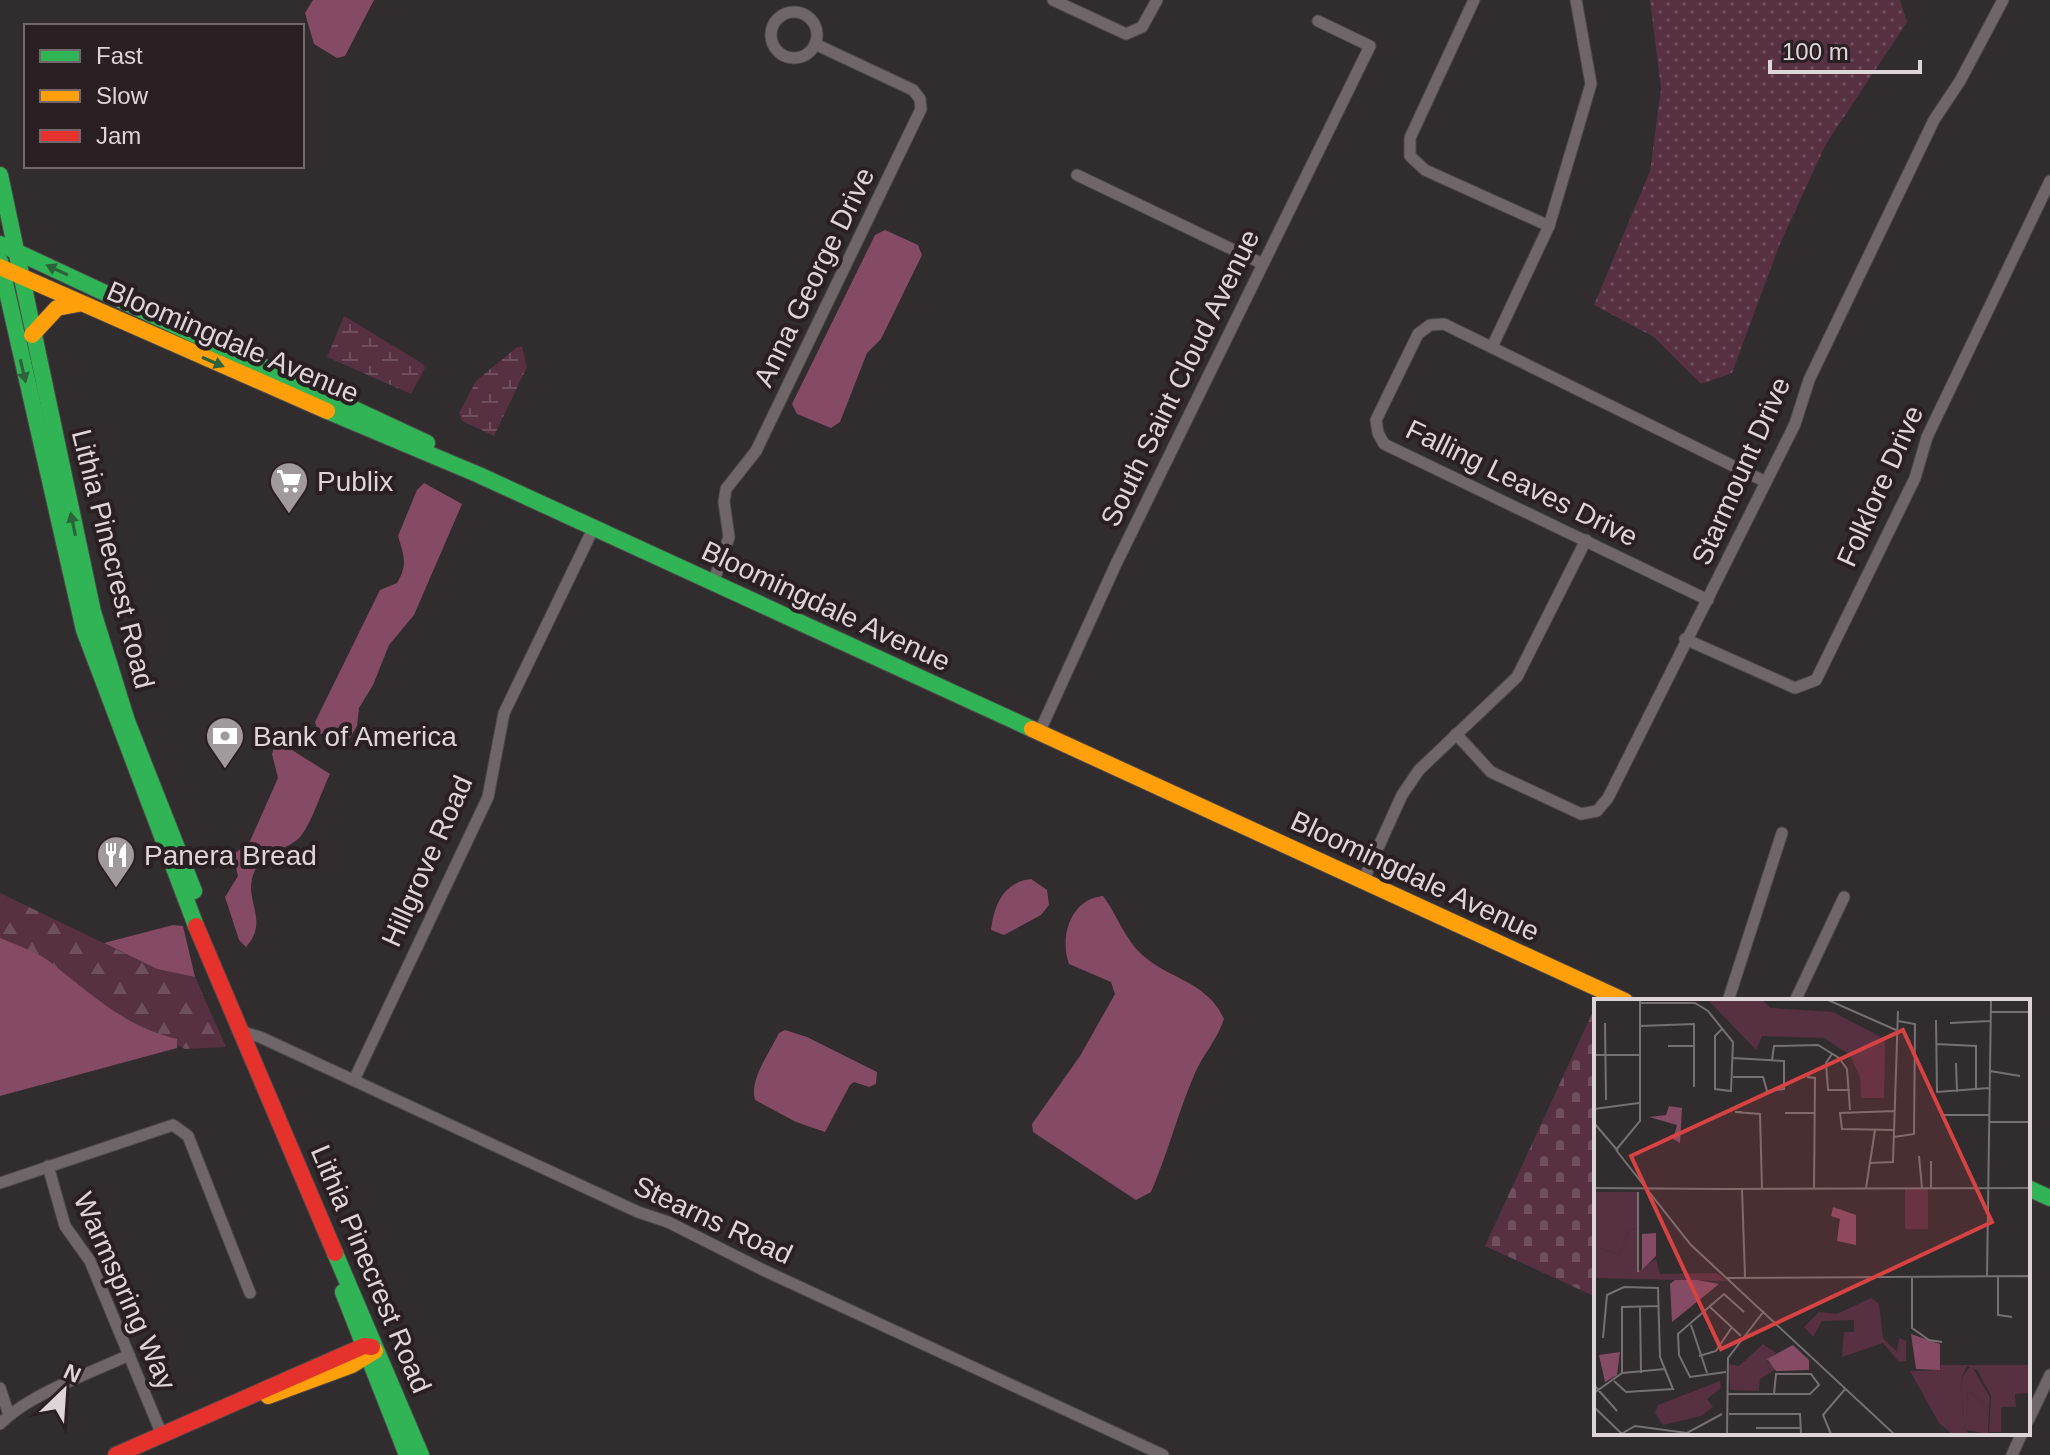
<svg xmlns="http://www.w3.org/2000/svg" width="2050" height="1455" viewBox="0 0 2050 1455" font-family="Helvetica,sans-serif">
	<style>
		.grass { fill: url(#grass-dots) }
		.forest { fill: url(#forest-firs) }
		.wetland { fill: url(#wetland-marsh) }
		.cemetery { fill: url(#cemetery-stones) }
		.water { fill: #854b65 }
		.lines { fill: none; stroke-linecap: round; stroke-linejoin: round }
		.street-casing { stroke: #4c4849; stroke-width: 13 }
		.fast-casing { stroke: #4c4849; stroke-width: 18 }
		.slow-casing { stroke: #4c4849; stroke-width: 18 }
		.jam-casing { stroke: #4c4849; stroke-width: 18 }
		.street { stroke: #6f666a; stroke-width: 11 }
		.fast { stroke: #30b455; stroke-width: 16 }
		.slow { stroke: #ff9f0a; stroke-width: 16 }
		.jam { stroke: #e5322d; stroke-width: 16 }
		.oneway { fill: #2d623a }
		.labels { text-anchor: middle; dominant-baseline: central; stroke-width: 8; stroke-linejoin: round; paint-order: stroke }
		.street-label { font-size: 28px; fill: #ddd5d8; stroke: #2a1f23 }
		.poi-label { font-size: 28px; fill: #ddd5d8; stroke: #2a1f23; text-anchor: start }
		.inset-road { fill: none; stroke: #767072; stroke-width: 2 }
		.view { fill: #d74242; fill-opacity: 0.15; stroke: #d74242; stroke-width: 4 }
		.inset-edge { fill: none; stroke: #ddd5d8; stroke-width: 4 }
	</style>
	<defs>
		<pattern id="grass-dots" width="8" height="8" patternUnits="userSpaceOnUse" patternTransform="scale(2)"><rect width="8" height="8" fill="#573142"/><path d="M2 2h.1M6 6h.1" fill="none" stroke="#6f4e5d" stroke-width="1.8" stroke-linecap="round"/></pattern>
		<pattern id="forest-firs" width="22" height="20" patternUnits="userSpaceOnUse" patternTransform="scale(2)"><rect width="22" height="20" fill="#573142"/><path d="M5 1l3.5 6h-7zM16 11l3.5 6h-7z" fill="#6f4e5d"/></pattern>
		<pattern id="wetland-marsh" width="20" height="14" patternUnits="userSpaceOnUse" patternTransform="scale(2)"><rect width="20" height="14" fill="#573142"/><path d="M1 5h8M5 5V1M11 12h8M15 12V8" fill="none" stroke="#6f4e5d"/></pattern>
		<pattern id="cemetery-stones" width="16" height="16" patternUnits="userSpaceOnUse" patternTransform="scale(2)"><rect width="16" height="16" fill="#573142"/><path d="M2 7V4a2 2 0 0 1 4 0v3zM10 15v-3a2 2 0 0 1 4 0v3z" fill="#6f4e5d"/></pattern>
	</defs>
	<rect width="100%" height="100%" fill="#312c2e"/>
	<polygon class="grass" points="1650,0 1900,0 1907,22 1826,144 1779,246 1732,373 1701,384 1654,337 1594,305 1650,171 1661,89"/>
	<polygon class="forest" points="0,893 157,969 195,977 226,1047 185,1049 105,1008 0,945"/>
	<g class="wetland">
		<polygon points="344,316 423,364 425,368 411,394 327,357"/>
		<polygon points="517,347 522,347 527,367 494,436 462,421 459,413 476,381"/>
	</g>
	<polygon class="cemetery" points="1596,1005 1596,1297 1485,1246"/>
	<g class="water">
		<polygon points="313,0 374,0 345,56 337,58 314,44 305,13"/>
		<polygon points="885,230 918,245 922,255 881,339 867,353 840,422 831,428 797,414 792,404 875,235"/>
		<path d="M424,483L462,504L414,615L389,645L373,685L359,708L357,726L348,741L339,743L318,732L315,722L380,590L397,583C408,565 404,556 398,536L417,490Z"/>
		<path d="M281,743L330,774C322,790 311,825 300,837C287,851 265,850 255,870C241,900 271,919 246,947L239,940L225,897L238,876L233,855L250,841L278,778L272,754L274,747Z"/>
		<path d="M1031,879L1047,890L1049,905L1041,915L1004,935L991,930C994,904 1004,882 1031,879Z"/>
		<path d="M1103,896C1118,916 1126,943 1146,958C1173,980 1208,983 1224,1019C1217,1040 1204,1053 1195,1073C1178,1112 1168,1153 1151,1192L1136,1200L1033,1132L1032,1124L1080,1056L1115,994L1111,982L1069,964C1059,936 1071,899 1103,896Z"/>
		<polygon points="173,925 183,926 195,977 157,969 104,943"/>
		<path d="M0,938C16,945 36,951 50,962C90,993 125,1027 177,1039V1048L0,1096Z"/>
		<path d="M785,1030L807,1037L877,1072L876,1084L869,1087L854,1082L850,1085L825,1132L796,1122L755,1100C749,1080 770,1052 779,1033Z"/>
	</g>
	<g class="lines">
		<defs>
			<g id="street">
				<polyline points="1053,0 1126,34 1142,27 1157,0"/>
				<polyline points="1474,0 1410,138 1410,156 1425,170 1549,226"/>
				<circle cx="794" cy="35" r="23"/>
				<polyline points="1077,175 1263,264"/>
				<polyline points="1492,347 1549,226 1591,84 1576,0"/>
				<polyline points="713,583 729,537 724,502 726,489 756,451 921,109 920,99 913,90 815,44"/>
				<polyline points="1708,600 1384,444 1378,433 1376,420 1418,334 1430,325 1444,324 1766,482"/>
				<polyline points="1685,639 1795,688 1816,680 1915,478 1927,437 2050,181"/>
				<polyline points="1039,733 1116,564 1370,46 1318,21"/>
				<polyline points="1456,734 1491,772 1581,814 1597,811 1608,798 1795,424 1809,380 1934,120 1960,81 2003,0"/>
				<polyline points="1363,881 1402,795 1419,770 1517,677 1586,540"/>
				<polyline points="1728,1001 1782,833"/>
				<polyline points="1795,1001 1844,897"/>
				<polyline points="243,1032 260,1037 638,1212 668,1222 763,1270 1163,1455"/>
				<polyline points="354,1080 488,797 504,713 594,527"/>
				<polyline points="48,1166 65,1226 90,1261 162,1435"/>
				<polyline points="0,1183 173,1125 188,1136 250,1293"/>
				<polyline points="0,1388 9,1415"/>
				<polyline points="2028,1421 2050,1375"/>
				<path d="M0,1424C29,1394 91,1373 129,1355"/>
				<polyline points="2012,1455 2022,1433"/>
			</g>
			<g id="fast">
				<polyline points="0,175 93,612 127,721 194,891"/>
				<polyline points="0,244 427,443"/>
				<polyline points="0,261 84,630 196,926"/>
				<polyline points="327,411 479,475 1032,729"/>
				<polyline points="2028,1188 2050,1198"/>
				<polyline points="335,1253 421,1455"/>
				<polyline points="343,1292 407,1455"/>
			</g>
			<g id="slow">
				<polyline points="0,267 327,411"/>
				<polyline points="32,335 57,308 78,304"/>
				<polyline points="1032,729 1625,1001"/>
				<polyline points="268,1396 352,1365 375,1351"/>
			</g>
			<g id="jam">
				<polyline points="196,926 335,1253"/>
				<polyline points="116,1455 364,1346 372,1347"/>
			</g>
		</defs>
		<use href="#street" class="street-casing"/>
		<use href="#fast" class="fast-casing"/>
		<use href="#slow" class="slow-casing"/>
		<use href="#jam" class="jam-casing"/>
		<use href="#street" class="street"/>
		<use href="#fast" class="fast"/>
		<use href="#slow" class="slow"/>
		<use href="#jam" class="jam"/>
	</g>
	<defs><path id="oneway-solid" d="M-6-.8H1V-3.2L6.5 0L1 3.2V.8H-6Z" transform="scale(2)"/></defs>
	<g class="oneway">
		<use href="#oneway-solid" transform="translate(57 270) rotate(-155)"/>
		<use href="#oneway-solid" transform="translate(213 362) rotate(23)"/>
		<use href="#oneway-solid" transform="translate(23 371) rotate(77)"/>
		<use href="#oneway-solid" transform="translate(73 524) rotate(-102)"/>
	</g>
	<defs>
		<symbol id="supermarket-pin" viewBox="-11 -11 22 30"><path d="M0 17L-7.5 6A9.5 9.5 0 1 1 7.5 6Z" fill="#a19a9c" stroke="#2a1f23"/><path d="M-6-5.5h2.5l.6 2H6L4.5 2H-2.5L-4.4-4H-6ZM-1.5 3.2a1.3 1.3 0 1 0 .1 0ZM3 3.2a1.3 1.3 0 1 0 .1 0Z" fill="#fff"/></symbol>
		<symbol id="bank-pin" viewBox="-11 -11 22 30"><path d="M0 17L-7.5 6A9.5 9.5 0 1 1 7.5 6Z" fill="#a19a9c" stroke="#2a1f23"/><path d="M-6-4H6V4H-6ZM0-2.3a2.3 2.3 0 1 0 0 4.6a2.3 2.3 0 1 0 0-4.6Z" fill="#fff"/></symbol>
		<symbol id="restaurant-pin" viewBox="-11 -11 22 30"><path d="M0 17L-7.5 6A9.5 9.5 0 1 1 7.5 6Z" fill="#a19a9c" stroke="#2a1f23"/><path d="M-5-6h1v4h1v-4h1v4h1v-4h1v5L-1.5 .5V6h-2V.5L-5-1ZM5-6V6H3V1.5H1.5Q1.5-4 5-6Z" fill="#fff"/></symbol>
	</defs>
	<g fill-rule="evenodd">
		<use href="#supermarket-pin" x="267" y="459" width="44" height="60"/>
		<use href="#bank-pin" x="203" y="714" width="44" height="60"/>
		<use href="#restaurant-pin" x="94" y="833" width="44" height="60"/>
	</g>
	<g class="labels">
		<g class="street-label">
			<text transform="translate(814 277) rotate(-64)">Anna George Drive</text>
			<text transform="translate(233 342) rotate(23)">Bloomingdale Avenue</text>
			<text transform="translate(1180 378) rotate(-64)">South Saint Cloud Avenue</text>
			<text transform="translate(1741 471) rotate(-66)">Starmount Drive</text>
			<text transform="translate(1522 483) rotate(26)">Falling Leaves Drive</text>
			<text transform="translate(1880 486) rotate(-66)">Folklore Drive</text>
			<text transform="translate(113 559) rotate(76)">Lithia Pinecrest Road</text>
			<text transform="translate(826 606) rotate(25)">Bloomingdale Avenue</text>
			<text transform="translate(427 861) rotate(-66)">Hillgrove Road</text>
			<text transform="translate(1415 876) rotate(25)">Bloomingdale Avenue</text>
			<text transform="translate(713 1220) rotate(25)">Stearns Road</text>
			<text transform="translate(371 1269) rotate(67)">Lithia Pinecrest Road</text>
			<text transform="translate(125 1291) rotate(66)">Warmspring Way</text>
		</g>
		<g class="poi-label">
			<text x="317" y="481">Publix</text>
			<text x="253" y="736">Bank of America</text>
			<text x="144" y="855">Panera Bread</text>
		</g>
	</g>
	<g transform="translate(1594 999)">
		<rect width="436" height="436" fill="#312c2e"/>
		<path d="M114,1H168L177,9L239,13L287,38L291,42L290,99H267L266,78L256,56L230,39L168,37L162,51Z" fill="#573142"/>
		<path d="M44,229L45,272L62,260L66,275L123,274L132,282L0,279V247L25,256L35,232ZM169,345L182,354L173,362L182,370L166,380L165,392L136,391L135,365L145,367ZM377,366L396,398L395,409L374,391L372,431L376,435H371L367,380Z" fill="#573142"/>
		<path d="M277,299L285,305L289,339L303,353L305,339L312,342V362L305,363L289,344L248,358L250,333H260V321L228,322L219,338L210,328L225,313L243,315ZM126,382L127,389L113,400L119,408L107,417L69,426L61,414L64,406ZM374,391L395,409L394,435L372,431Z" fill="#573142"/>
		<path d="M311,190H334V230H311Z" fill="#573142"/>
		<path d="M0,193H43V229L35,232L25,256L0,247ZM347,366H436V394L421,395L422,408H407V433H395L397,397L383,371L373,367L367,380L371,435H358L345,424L316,372L346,371Z" fill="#573142"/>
		<path d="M75,107L88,109L86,144L79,140L83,126L55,118L72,116ZM239,208L262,216V246L243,242L246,220L237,217ZM62,234V257L48,271V235ZM81,281H103L125,285L78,323L76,285ZM317,335L346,345V371L322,370ZM199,346L215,361V371L182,372L173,360ZM26,353L23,376L11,383L5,356Z" fill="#854b65"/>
		<path class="inset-road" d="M234,1L302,31M277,1H332M46,4H101L114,12L139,43L137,92L121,90V37L128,30M396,13H436M342,21L343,93L395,89M11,24L12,101M356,24L396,22M46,27L100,25V88M342,45L382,47V89M74,47H100M238,55L232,64L234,91H256M0,56H46M178,61L180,47L224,46L245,59L253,70L256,111M362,64L363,93M396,72L426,77M139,78H169L173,92L190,90V62L139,59M213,78L221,79L220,190M0,110L45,104M148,113H141L166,115L168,190M191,114H221M349,116H395M395,123H436M0,124L24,152M300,131L248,130L246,114L301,112M300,138L320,135L321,25L304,22M22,151L46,122V1M22,151L97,246L300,435M325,157L328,189M275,164L299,163L304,12M0,189L130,190M272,189L281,131M337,189V162M130,190L436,189M148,190L151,278M44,273V193M393,277L397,1M404,277V316L418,318M318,278V329L335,341L348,343M133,279L436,277V299M46,307L47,374M116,308L147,337M97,326L113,374M9,339L13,296L30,288L64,289L66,358L79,390L32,393L20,382M105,357L122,352L138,328M132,373L96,378L85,356L84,335L130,295L150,313M28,374L71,370M182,375H217L225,386L216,395H180ZM0,386L23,412M0,394L28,374V308L65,307M133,395H180M0,408L28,435M135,415H206L207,435M162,429H207M27,435L41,427L93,434L128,415M133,435L134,359L170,312M237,435L229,416L252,389"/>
		<path class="view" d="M309,31L398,223L127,350L37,157Z"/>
		<rect width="436" height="436" class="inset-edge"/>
	</g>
	<rect x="24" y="24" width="280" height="144" fill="#2a1f23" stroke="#72686b" stroke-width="2"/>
	<rect x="40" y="50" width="40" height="12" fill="#30b455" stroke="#72686b" stroke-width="2"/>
	<text x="96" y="64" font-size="24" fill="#ddd5d8">Fast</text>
	<rect x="40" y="90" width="40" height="12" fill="#ff9f0a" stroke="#72686b" stroke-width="2"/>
	<text x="96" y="104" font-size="24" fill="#ddd5d8">Slow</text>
	<rect x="40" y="130" width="40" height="12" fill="#e5322d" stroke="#72686b" stroke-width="2"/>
	<text x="96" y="144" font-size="24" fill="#ddd5d8">Jam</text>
	<g transform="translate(64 1391) rotate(25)" stroke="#2a1f23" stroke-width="6" paint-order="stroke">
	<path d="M0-6L14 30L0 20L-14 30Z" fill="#ddd5d8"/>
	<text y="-12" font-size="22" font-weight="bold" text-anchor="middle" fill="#ddd5d8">N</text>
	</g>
	<path d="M1770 60v12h150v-12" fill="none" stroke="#ddd5d8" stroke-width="4"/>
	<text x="1782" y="60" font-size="24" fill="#ddd5d8" stroke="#2a1f23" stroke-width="6" paint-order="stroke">100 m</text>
</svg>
